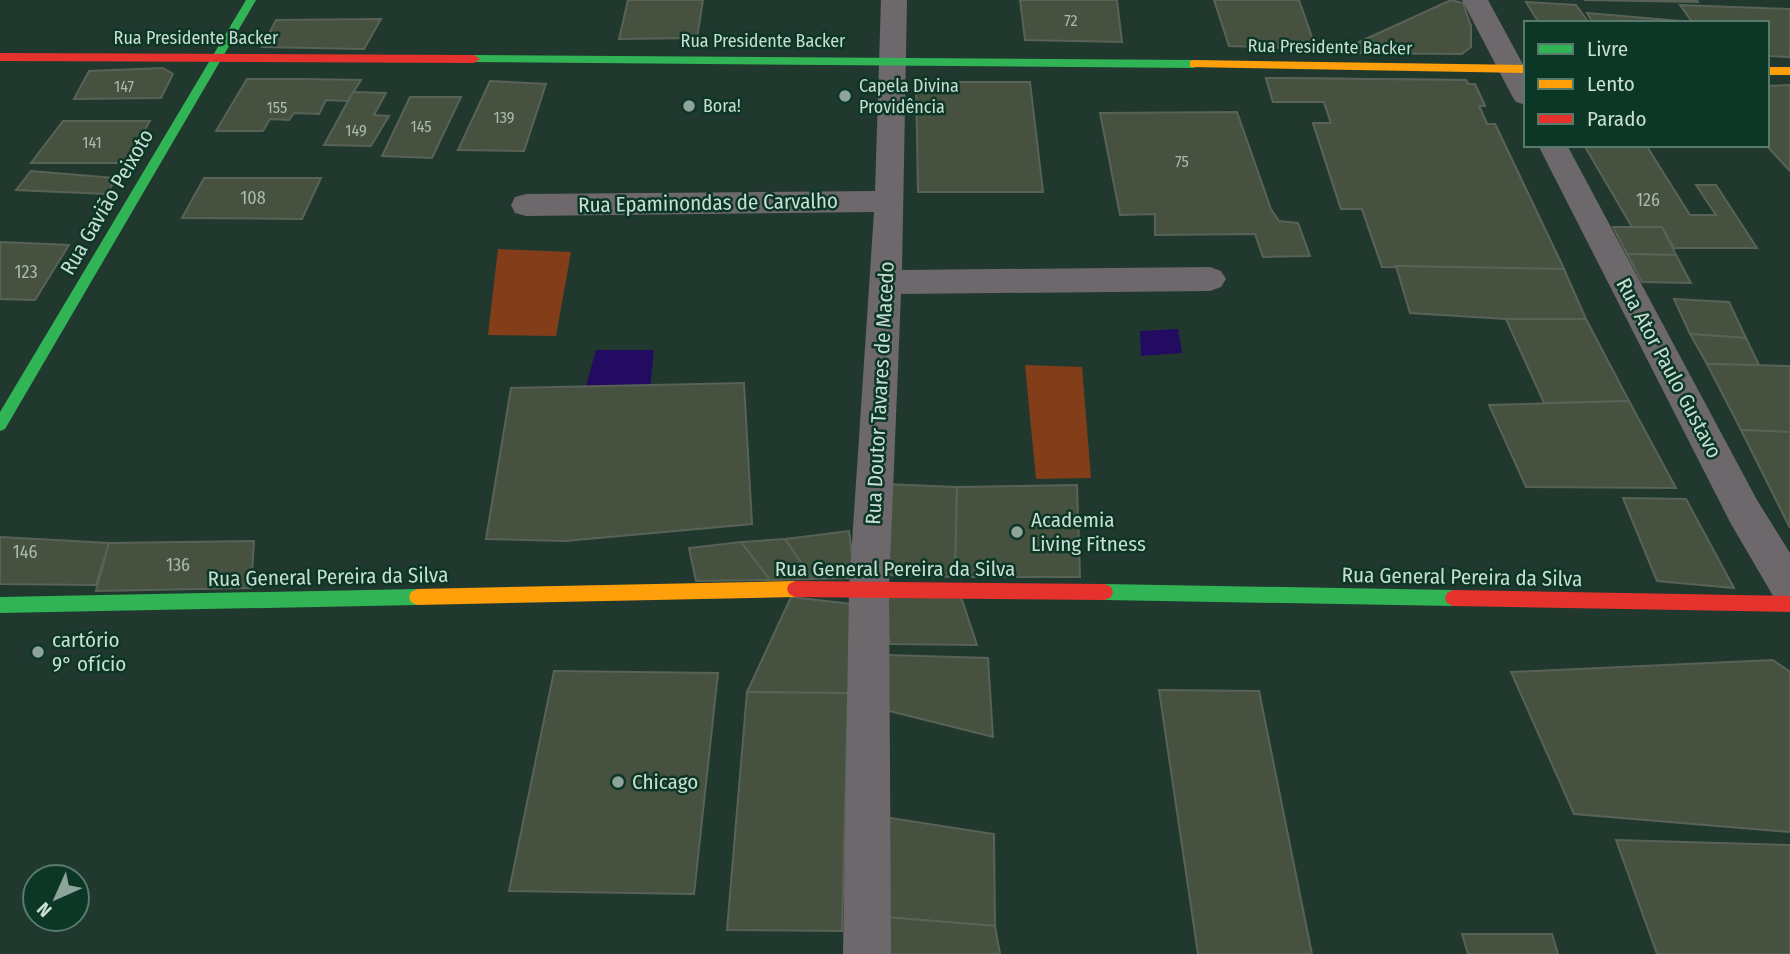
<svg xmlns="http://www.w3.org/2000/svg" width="1790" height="954" viewBox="0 0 1790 954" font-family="'Fira Sans Condensed',sans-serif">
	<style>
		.green { fill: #833e19 }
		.water { fill: #240b62 }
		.building { fill: #465140; stroke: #596257; stroke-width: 2; fill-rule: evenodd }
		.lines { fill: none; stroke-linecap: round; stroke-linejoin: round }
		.street { fill: #6d686c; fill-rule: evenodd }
		.fast { fill: #30b455; fill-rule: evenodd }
		.slow { fill: #ff9f0a; fill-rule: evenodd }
		.jam { fill: #e5322d; fill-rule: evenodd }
		.poi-dot { fill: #8ea49a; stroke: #0c3727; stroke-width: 2.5 }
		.labels { text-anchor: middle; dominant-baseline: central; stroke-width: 5; stroke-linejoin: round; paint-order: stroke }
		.far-number-label { font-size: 16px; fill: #a8bbae }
		.far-street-label { font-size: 18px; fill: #c8ded3; stroke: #0c3727 }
		.far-poi-label { font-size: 18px; fill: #c8ded3; stroke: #0c3727; text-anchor: start }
		.number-label { font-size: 18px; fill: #a8bbae }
		.street-label { font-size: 21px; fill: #c8ded3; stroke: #0c3727 }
		.poi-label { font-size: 21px; fill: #c8ded3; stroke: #0c3727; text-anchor: start }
	</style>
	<rect width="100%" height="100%" fill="#21382f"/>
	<g class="green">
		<polygon points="498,249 571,252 556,336 488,335"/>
		<polygon points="1025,365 1082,367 1091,478 1036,479"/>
	</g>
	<g class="water">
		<polygon points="1178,329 1182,353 1141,356 1140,331"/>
		<polygon points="596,350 654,350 650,389 584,393"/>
	</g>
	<g class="building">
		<polygon points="628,0 703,0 697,38 619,39"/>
		<polygon points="1020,0 1117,0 1122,42 1025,40"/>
		<polygon points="1214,0 1299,0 1316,49 1229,46"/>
		<polygon points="1451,0 1463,3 1471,26 1471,47 1462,54 1335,53"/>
		<polygon points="1584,0 1697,0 1698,2"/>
		<polygon points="1526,2 1576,5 1589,23 1539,23"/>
		<polygon points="1680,5 1790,9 1790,57 1767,56 1767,23 1693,23"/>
		<polygon points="1587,13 1692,22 1693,23 1593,23"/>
		<polygon points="381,19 364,49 262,47 276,20"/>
		<polygon points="163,68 173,74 161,98 74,99 89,71"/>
		<path d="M1266,78L1466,80L1468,84H1475L1485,106H1479L1487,124H1495L1564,269L1382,267L1362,209H1341L1313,123H1331L1324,102H1273ZM1379,129H1426L1435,147H1387ZM1402,172H1451L1464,199H1414ZM1424,218H1469L1479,239H1433Z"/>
		<polygon points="1266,78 1466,80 1468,84 1475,84 1485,106 1479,106 1487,124 1495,124 1564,269 1382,267 1362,209 1341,209 1313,123 1331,123 1324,102 1273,102"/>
		<polygon points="247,79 304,79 361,80 348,101 326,100 319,114 294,113 289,120 270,119 263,131 216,131"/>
		<polygon points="490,81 546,84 524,151 458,150"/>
		<polygon points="916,82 1030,82 1043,192 918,192"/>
		<polygon points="1790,85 1790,171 1766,145 1767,86"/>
		<polygon points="353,92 386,93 374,115 389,116 371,146 324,145"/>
		<polygon points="410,97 461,97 432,158 382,156"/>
		<polygon points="1237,112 1271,209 1279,221 1298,223 1310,256 1263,257 1255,234 1155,235 1155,214 1120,215 1100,113"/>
		<polygon points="63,121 150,121 125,163 31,163"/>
		<polygon points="1584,145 1646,145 1690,215 1716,215 1696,185 1716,185 1757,248 1674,248 1662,227 1632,227"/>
		<polygon points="31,171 116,178 107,194 16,190"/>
		<polygon points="204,178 321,178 302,219 182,218"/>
		<polygon points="1613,227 1662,227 1676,255 1627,254"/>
		<polygon points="0,242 69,245 35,300 0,299"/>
		<polygon points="1627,254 1676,255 1691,283 1642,282"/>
		<polygon points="1396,266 1564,269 1586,319 1506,319 1410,313"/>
		<polygon points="1674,299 1729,302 1746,338 1690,334"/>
		<polygon points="1506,319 1586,319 1629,401 1544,403"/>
		<polygon points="1690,334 1746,338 1759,365 1707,364"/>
		<polygon points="1707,364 1790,366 1790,432 1741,430"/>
		<polygon points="744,383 752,524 565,541 486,539 511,388"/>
		<polygon points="1629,401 1676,488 1526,487 1489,405"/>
		<polygon points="1741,430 1790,432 1790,528"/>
		<polygon points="883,484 957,487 955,577 882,575"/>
		<polygon points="1077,485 1080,577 955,577 957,487"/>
		<polygon points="1623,498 1686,499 1734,588 1657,581"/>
		<polygon points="849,531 855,578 812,579 785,539"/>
		<polygon points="0,537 109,543 96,585 0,584"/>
		<polygon points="785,539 812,579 770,580 741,542"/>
		<polygon points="254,541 251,588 96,591 109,543"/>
		<polygon points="741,542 770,580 696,581 689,548"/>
		<polygon points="879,595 961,597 977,645 890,644"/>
		<polygon points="791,597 860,605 848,693 747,692"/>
		<polygon points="887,655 988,658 993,737 885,710"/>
		<polygon points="1773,660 1790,672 1790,832 1574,814 1511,672"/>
		<polygon points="554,671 718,673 694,894 509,891"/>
		<polygon points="1159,690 1259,691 1312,954 1198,954"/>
		<polygon points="747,692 848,693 842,931 727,930"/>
		<polygon points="884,817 994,834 995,926 885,917"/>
		<polygon points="1616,840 1790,845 1790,954 1657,954"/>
		<polygon points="885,917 995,926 1000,954 886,954"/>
		<polygon points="1462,934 1552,934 1558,954 1468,954"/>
	</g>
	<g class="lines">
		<g class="street">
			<polygon points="881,0 907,0 902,270 1210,267 1221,271 1226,279 1221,287 1210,291 901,294 889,588 891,954 843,954 849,588 874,212 526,216 515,213 511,205 515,197 526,194 875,191"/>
			<polygon points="1462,0 1488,0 1526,70 1526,105 1516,102 1512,96"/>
			<polygon points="1538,145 1567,145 1757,500 1790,553 1790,606 1776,601 1731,524"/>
		</g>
		<g class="fast">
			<polygon points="246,0 256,0 5,429 0,431 0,412"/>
			<polygon points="474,55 1194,60 1200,64 1194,68 470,62 470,56"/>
			<polygon points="1105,584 1453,590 1459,593 1461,598 1459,603 1453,606 1105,600 1099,597 1097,592 1099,587"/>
			<polygon points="417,589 423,592 425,597 423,602 417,605 0,613 0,597"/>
		</g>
		<g class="slow">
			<polygon points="1194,60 1526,65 1526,73 1190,67 1190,61"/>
			<rect x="1767" y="67" width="23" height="8"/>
			<polygon points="795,581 801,584 803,589 801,594 795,597 417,605 411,602 409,597 411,592 417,589"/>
		</g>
		<g class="jam">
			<polygon points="0,53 474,55 480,59 474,63 0,61"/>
			<polygon points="795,581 1105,584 1111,587 1113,592 1111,597 1105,600 795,597 789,594 787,589 789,584"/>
			<polygon points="1453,590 1790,596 1790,612 1453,606 1447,603 1445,598 1447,593"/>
		</g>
	</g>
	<g class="poi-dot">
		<circle cx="845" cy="96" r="7"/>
		<circle cx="689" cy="106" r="7"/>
		<circle cx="1017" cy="532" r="7"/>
		<circle cx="38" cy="652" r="7"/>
		<circle cx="618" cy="782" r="7"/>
	</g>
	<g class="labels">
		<g class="far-number-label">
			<text x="1071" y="20">72</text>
			<text x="124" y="86">147</text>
			<text x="277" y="107">155</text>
			<text x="504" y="117">139</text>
			<text x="421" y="126">145</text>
			<text x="356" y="130">149</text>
			<text x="92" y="142">141</text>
			<text x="1182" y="161">75</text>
		</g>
		<g class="far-street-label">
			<text x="196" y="38">Rua Presidente Backer</text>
			<text x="763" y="41">Rua Presidente Backer</text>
			<text transform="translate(1330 47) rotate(1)">Rua Presidente Backer</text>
		</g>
		<g class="far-poi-label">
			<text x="859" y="86">Capela Divina<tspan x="859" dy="21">Providência</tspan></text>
			<text x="703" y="106">Bora!</text>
		</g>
		<g class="number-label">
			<text x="253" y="198">108</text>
			<text x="1648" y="200">126</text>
			<text x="26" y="272">123</text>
			<text x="25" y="552">146</text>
			<text x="178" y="565">136</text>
		</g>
		<g class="street-label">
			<text transform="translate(107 202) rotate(-60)">Rua Gavião Peixoto</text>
			<text transform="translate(708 203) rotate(-1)">Rua Epaminondas de Carvalho</text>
			<text transform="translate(1669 368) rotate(62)">Rua Ator Paulo Gustavo</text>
			<text transform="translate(880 393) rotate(-87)">Rua Doutor Tavares de Macedo</text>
			<text x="895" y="569">Rua General Pereira da Silva</text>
			<text transform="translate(328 577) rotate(-1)">Rua General Pereira da Silva</text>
			<text transform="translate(1462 577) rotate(1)">Rua General Pereira da Silva</text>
		</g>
		<g class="poi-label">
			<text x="1031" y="520">Academia<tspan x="1031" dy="24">Living Fitness</tspan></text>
			<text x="52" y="640">cartório<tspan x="52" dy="24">9° ofício</tspan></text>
			<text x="632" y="782">Chicago</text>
		</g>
	</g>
	<rect x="1524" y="21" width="245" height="126" fill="#0c3727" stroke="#577a6c" stroke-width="2"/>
	<rect x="1538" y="44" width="35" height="10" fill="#30b455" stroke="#577a6c" stroke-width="2"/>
	<text x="1587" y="56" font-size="21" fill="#c8ded3">Livre</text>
	<rect x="1538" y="79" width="35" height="10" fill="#ff9f0a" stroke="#577a6c" stroke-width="2"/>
	<text x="1587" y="91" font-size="21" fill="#c8ded3">Lento</text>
	<rect x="1538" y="114" width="35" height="10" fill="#e5322d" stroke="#577a6c" stroke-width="2"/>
	<text x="1587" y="126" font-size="21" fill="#c8ded3">Parado</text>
	<g transform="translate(56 898) rotate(225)"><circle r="33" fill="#0c3727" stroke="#577a6c" stroke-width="2"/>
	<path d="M0-5L12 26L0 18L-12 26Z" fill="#8ea49a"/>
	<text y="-10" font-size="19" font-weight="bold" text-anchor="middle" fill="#c8ded3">N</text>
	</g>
</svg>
